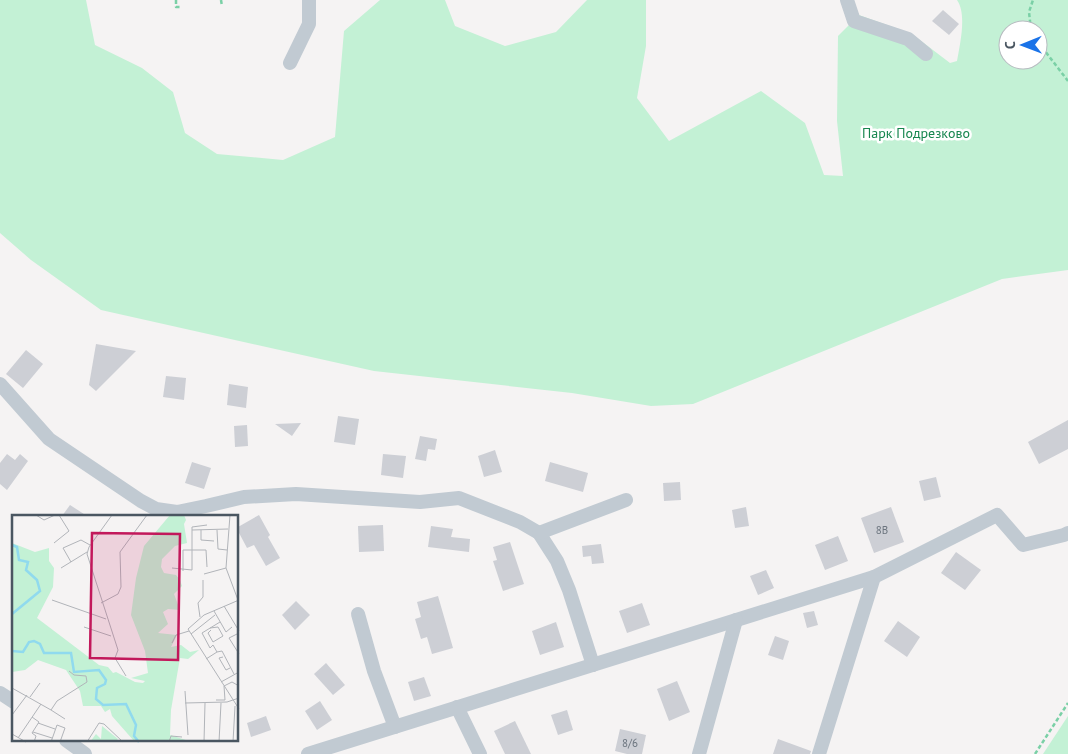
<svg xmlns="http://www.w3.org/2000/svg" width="1068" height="754" viewBox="0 0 1068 754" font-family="'PT Sans',sans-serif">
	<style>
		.green { fill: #c3f1d5; fill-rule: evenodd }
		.building { fill: #cdcfd5 }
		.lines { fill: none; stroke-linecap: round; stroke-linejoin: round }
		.path { stroke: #7ad0a6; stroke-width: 2.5; stroke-dasharray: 4 2.5; stroke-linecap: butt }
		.minor { stroke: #c1cad2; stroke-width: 14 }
		.labels { text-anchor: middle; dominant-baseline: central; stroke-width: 5; stroke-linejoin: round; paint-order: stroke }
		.number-label { font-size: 11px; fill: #6b747e }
		.park-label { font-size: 14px; fill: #17864f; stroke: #fff }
		.inset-river { fill: none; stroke: #90daee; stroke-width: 2.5 }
		.inset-road { fill: none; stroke: #b1b4b9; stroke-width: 1 }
		.view { fill: #c2185b; fill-opacity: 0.15; stroke: #c2185b; stroke-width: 2.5 }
		.inset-edge { fill: none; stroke: #4a5661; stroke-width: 2.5 }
	</style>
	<rect width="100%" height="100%" fill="#f5f3f3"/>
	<g class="green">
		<path d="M0,0H86L95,45L142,68L173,92L185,133L217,154L283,160L335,137L344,31L380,0H445L455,26L505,46L556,32L587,0H646V46L637,98L669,141L761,91L805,123L824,175L843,176L837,121L838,36L859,15L912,34L950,63L957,61C960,44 967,14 957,0H1068V270L1002,279L693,404L651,406L572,393L374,371L101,310L31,260L0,233ZM1008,30H1038V60H1008Z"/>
		<polygon points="1068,716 1068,754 1043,754"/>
	</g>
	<g class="building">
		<polygon points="943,10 959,24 949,35 932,21"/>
		<polygon points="96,344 136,351 96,391 89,385"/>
		<polygon points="26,350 43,364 23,388 6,374"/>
		<polygon points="166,376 186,378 184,400 163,397"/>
		<polygon points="229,384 248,387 246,408 227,405"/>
		<polygon points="338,416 359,419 355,445 334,442"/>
		<polygon points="1068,420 1068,449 1039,464 1028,442"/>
		<polygon points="301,423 292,436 275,424"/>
		<polygon points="247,425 248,446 235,447 234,426"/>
		<polygon points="420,436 437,439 435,450 428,449 426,461 415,459"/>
		<polygon points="495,450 502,472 484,477 478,456"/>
		<polygon points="7,454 15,460 20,454 28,461 7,490 0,484 0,463"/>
		<polygon points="383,454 406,456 403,478 381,475"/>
		<polygon points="192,462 211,468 204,489 185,483"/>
		<polygon points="550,462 588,473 583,492 545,481"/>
		<polygon points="936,477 941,497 924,501 919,481"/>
		<polygon points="680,482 681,500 664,501 663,483"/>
		<polygon points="70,505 87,516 62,516"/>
		<polygon points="746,507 749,526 735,528 732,510"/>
		<polygon points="891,507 904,542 874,553 861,518"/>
		<polygon points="259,515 270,535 268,537 280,558 266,566 254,545 247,548 238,531 238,527"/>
		<polygon points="383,525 384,551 359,552 358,526"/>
		<polygon points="431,526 453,529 451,537 470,539 469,552 428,547"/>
		<polygon points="838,536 848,561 825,570 815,545"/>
		<polygon points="510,542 524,584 503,591 493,561 497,560 493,547"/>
		<polygon points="601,544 604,563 592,564 591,556 583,557 582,546"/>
		<polygon points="956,552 981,570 965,590 941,573"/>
		<polygon points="766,570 774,588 758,595 750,576"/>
		<polygon points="438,596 453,648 432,654 427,637 421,639 415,619 421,617 417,602"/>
		<polygon points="296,601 310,615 295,630 282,615"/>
		<polygon points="642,603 650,625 627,633 619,611"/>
		<polygon points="814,611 818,625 807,628 803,613"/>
		<polygon points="898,621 920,637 907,657 884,641"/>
		<polygon points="556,622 564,647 540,655 532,631"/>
		<polygon points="775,636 789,641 783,660 768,655"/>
		<polygon points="326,663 345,685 333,695 314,674"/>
		<polygon points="424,677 431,696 414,701 408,682"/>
		<polygon points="677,681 690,712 669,721 657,689"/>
		<polygon points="320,701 332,720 317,730 305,711"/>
		<polygon points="567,710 573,730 558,735 551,715"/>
		<polygon points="266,716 271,730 251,737 247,723"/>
		<polygon points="515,721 531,754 505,754 494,731"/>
		<polygon points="620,729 646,735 642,754 627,754 615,751"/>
		<polygon points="778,739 811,751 810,754 773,754"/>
	</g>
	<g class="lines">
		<g class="path">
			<polyline points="176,0 176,7 180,7"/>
			<polyline points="221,0 222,6"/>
			<polyline points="1031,30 1029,12 1033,0"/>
			<polyline points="1038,42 1068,81"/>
			<polyline points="1035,754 1068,703"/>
		</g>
		<g class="minor">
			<polyline points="847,0 854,21 908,39 926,54"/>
			<polyline points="290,63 309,24 309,0"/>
			<polyline points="0,384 49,439 141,501 156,509 177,512 206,506 244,497 296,494 420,502 459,498 520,522 539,533 557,561 569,590 593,665"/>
			<polyline points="539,533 626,500"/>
			<polyline points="358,614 374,671 395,727"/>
			<polyline points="0,693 14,702"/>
			<polyline points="457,707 480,754"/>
			<polyline points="66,740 85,754"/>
			<polyline points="308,754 874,577 997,515 1023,545 1064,535 1068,533"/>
			<polyline points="699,754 736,620"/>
			<polyline points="819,754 874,577"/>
		</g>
	</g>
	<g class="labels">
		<g class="number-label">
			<text x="882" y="530">8В</text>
			<text x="630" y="743">8/6</text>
		</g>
		<g class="park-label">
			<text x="916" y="133">Парк Подрезково</text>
		</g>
	</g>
	<g transform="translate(12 515)">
		<rect width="226" height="226" fill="#f5f3f3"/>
		<path d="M158,0H172L174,5L172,9L175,28L163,31L150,44L149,52L152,58L164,60L168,65L170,71L162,79L168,95L156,94L151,97L156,109L146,118L165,120L159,132L169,130L178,137L187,135L176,144L168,143L159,195L158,220L177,226H122L100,201L98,194L93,197L89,191H71L68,176L54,155L26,145L13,155L0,157V28L23,37L37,33V46L42,53L41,72L25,103L87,150L96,152L101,158L104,157L123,167L131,168L133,166L119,163L136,158L133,136L119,100L124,63L132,31ZM90,211L106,224L104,226L78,227L84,219L89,224Z" fill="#c3f1d5"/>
		<path class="inset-river" d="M0,30L5,32L7,45L16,47L14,55L25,65L28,76L0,99M0,136L11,137L17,127L22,126L28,129L32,138H59L62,157L87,155L94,165L93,169L85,173L84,184L91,190L114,189L124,210L122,221L127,227"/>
		<path class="inset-road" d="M24,0L32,5L43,0M100,0L77,32L75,39L106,135L103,143L114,161M218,0L214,53L226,85M180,15L216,14M189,15V25L202,26M205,15L206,34L215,35M42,28L57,16L47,0M59,47L51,33L69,25L78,30M49,53L75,37M160,53L180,55V12L195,10M171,56V35H194L195,52M192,59L214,53M40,85L94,104M227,85L192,100L176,114L227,194M89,88L106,79L109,72L108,37L135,0M212,91L227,116M202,96L214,117L220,112M188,102L186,88L191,82V65M72,112L99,121M198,113L206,112L211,121L201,127L196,118L199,115M227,118L217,123L227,139M179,119L203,100M160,128L164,120L177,116M205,137L210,136L222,159M211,142L207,143L214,155L218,153M194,144L205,137L201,130L198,133L190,118L208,107M209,167L227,157M0,173L39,195L45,186L75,167L74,161L62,160L57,156M173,176L176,220M18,182L28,168M204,185H213L212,171L220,167L227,171M173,188L215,187L227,183M39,195L53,204M0,200L15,180M20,202L27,207L20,218L24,221L22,227M26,208L43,214M21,217L40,223M0,219L14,227M6,223L29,189M39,227L45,210L53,213L48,227M75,227L87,208L92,209L111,227M157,227L159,221L170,222M192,227L193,188M207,227L209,188M221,227L223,191"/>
		<path class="view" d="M80,18L168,19L166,145L78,143Z"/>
		<rect width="226" height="226" class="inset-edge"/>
	</g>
	<g transform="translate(1023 45) rotate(269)"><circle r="24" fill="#ffffff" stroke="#b7bbc0"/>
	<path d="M0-4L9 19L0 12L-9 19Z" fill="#1a73e8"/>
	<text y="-8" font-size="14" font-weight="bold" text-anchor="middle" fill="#4a5661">С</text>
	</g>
</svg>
